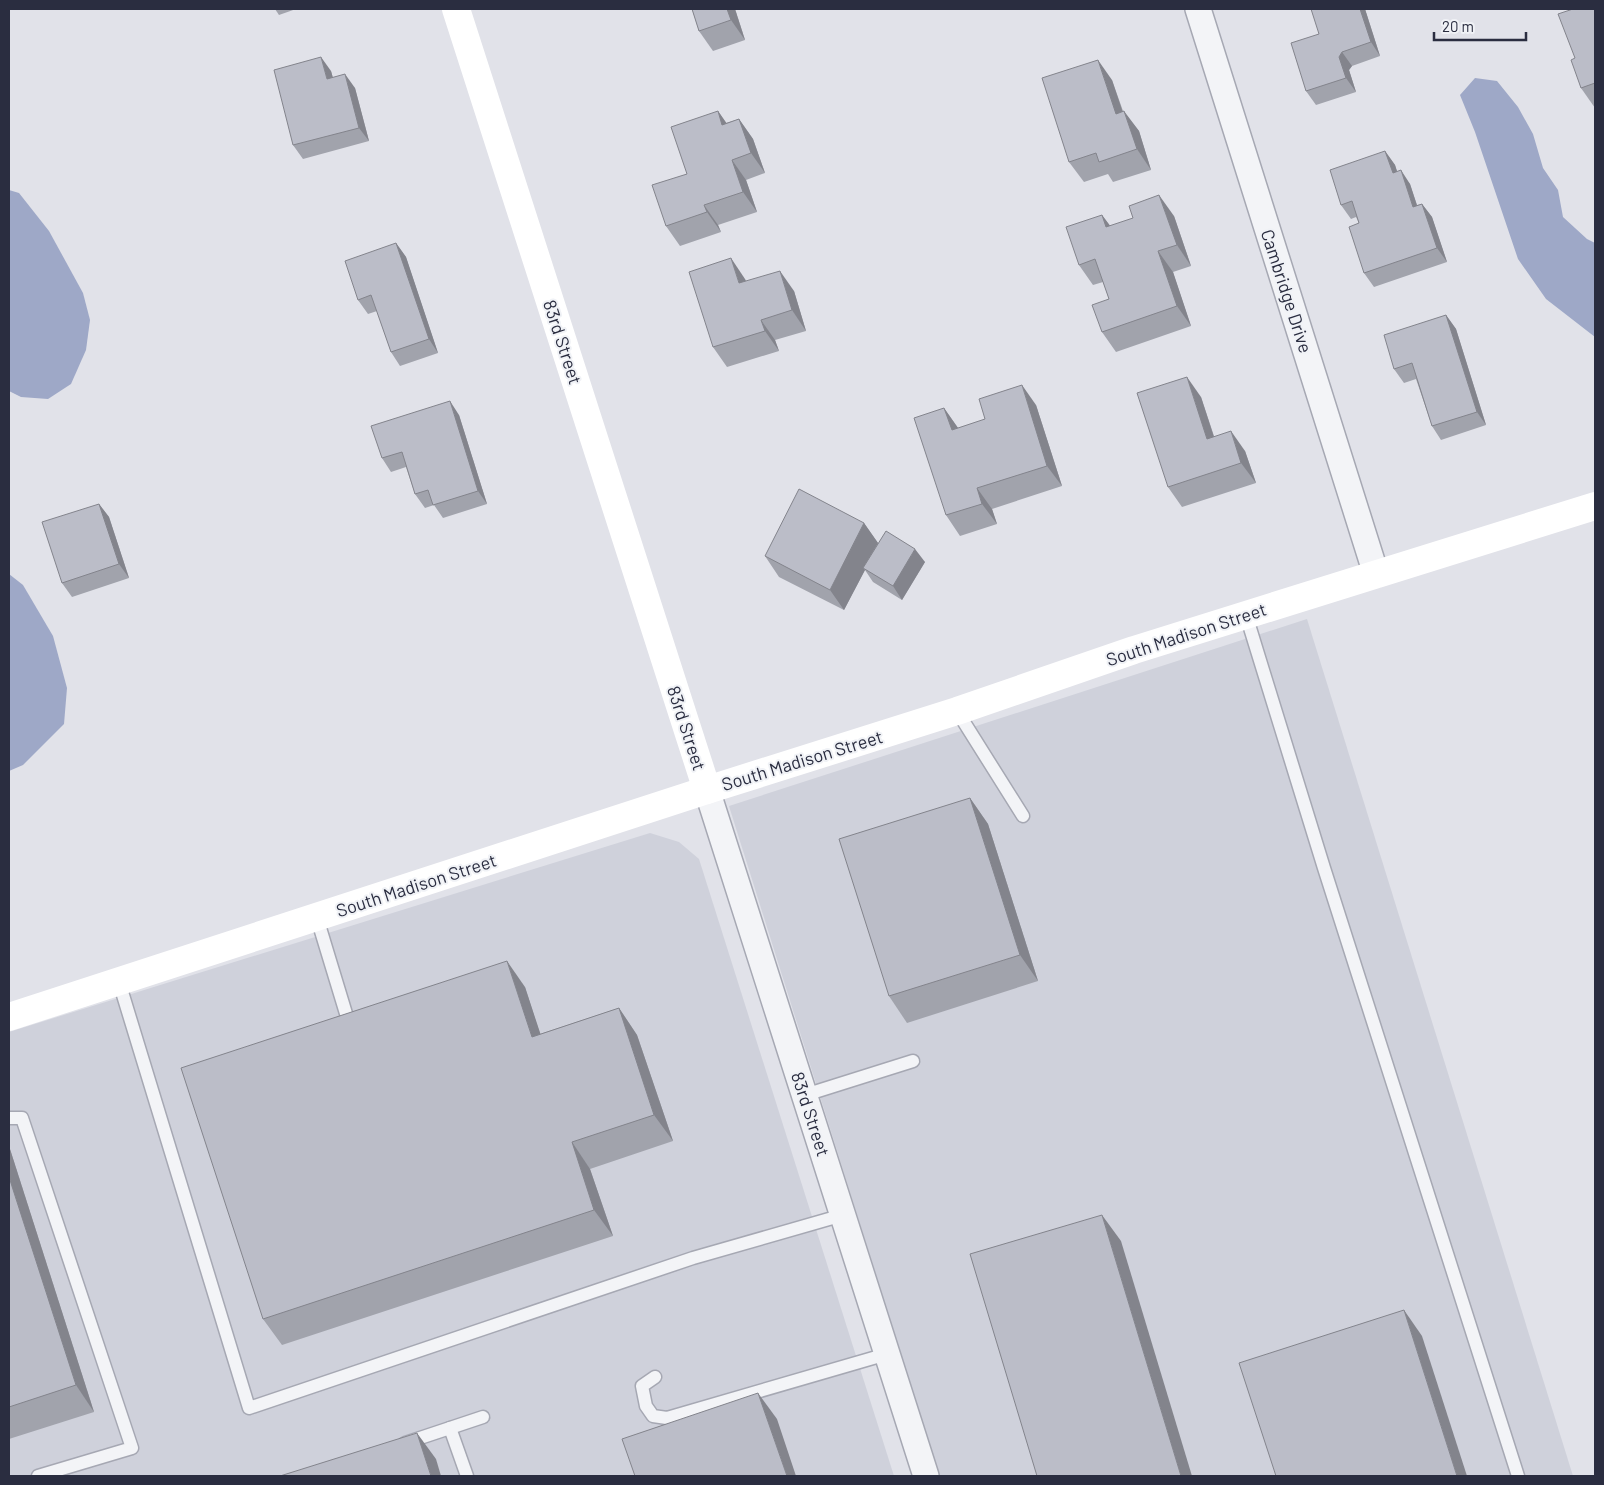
<svg xmlns="http://www.w3.org/2000/svg" width="1604" height="1485" viewBox="0 0 1604 1485" font-family="Barlow,sans-serif">
	<style>
		.built { fill: #cfd1db }
		.water { fill: #9ea8c7 }
		.lines { fill: none; stroke-linecap: round; stroke-linejoin: round }
		.lane-casing { stroke: #a6a8b3; stroke-width: 15 }
		.street-casing { stroke: #a6a8b3; stroke-width: 28 }
		.lane { stroke: #f3f4f7; stroke-width: 12 }
		.street { stroke: #f3f4f7; stroke-width: 25 }
		.secondary { stroke: #fff; stroke-width: 28 }
		.wall { fill: #a1a3ac }
		.shaded-wall { fill: #83848c }
		.building { fill: #bbbdc8; stroke: #83848c }
		.labels { text-anchor: middle; dominant-baseline: central; stroke-width: 4; stroke-linejoin: round; paint-order: stroke }
		.street-label { font-size: 18px; fill: #2a2d40; stroke: #f0f2f6 }
	</style>
	<rect width="100%" height="100%" fill="#e1e2e9"/>
	<g class="built">
		<polygon points="1307,619 1573,1476 939,1476 729,806"/>
		<polygon points="650,833 679,842 699,859 894,1476 9,1476 9,1032"/>
	</g>
	<g class="water">
		<polygon points="1475,78 1497,81 1518,107 1533,134 1543,168 1558,190 1563,217 1587,239 1595,243 1595,337 1546,299 1518,259 1475,132 1460,95"/>
		<polygon points="9,190 19,193 49,231 83,293 90,320 86,350 71,384 48,399 21,397 9,391"/>
		<polygon points="9,574 23,585 53,636 67,688 64,724 23,765 9,771"/>
	</g>
	<g class="lines">
		<defs>
			<g id="lane">
				<polyline points="1246,615 1324,868 1518,1476"/>
				<polyline points="957,711 1023,816"/>
				<polyline points="317,918 351,1030"/>
				<polyline points="119,982 249,1408 693,1258 843,1215"/>
				<polyline points="805,1095 913,1061"/>
				<polyline points="9,1118 22,1118 132,1448 38,1476"/>
				<polyline points="655,1377 642,1386 646,1406 653,1416 667,1418 887,1354"/>
				<polyline points="450,1428 467,1476"/>
				<polyline points="405,1443 483,1417"/>
			</g>
			<g id="street">
				<polyline points="1198,9 1376,574"/>
				<polyline points="707,790 926,1476"/>
			</g>
		</defs>
		<use href="#lane" class="lane-casing"/>
		<use href="#street" class="street-casing"/>
		<use href="#lane" class="lane"/>
		<use href="#street" class="street"/>
		<g class="secondary">
			<polyline points="456,9 707,790"/>
			<polyline points="9,1017 707,790 957,711 1134,650 1595,506"/>
		</g>
	</g>
	<g class="wall">
		<polygon points="275,9 296,9 279,15"/>
		<polygon points="692,9 735,9 745,40 713,51 699,31"/>
		<polygon points="1365,9 1380,56 1352,66 1349,70 1356,92 1316,105 1306,91 1319,34"/>
		<polygon points="1595,9 1595,108 1581,88 1575,58"/>
		<polygon points="331,71 333,78 355,88 369,141 303,159 293,145"/>
		<polygon points="1112,80 1123,111 1139,131 1151,170 1113,182 1108,174 1084,182 1069,162"/>
		<polygon points="718,111 726,123 739,119 753,139 765,173 746,180 757,212 718,225 721,232 680,246 666,226 687,174"/>
		<polygon points="1385,151 1395,165 1397,171 1410,184 1417,205 1422,204 1432,217 1447,262 1374,287 1364,273 1359,223 1356,217 1351,219 1341,205"/>
		<polygon points="1102,215 1110,226 1174,216 1191,266 1173,272 1191,326 1116,352 1102,332 1109,299 1103,282 1093,285 1079,265"/>
		<polygon points="396,243 406,257 438,353 400,366 391,352 377,311 368,314 358,300"/>
		<polygon points="745,279 746,281 794,291 806,331 775,340 779,351 727,367 713,347"/>
		<polygon points="1446,315 1456,329 1486,425 1441,440 1432,426 1416,379 1404,383 1394,369"/>
		<polygon points="1201,397 1214,436 1245,451 1256,483 1182,507 1168,487"/>
		<polygon points="1036,405 1062,486 992,509 997,524 960,536 946,515 944,408 958,428"/>
		<polygon points="459,415 487,504 443,518 434,505 425,508 415,494 406,467 391,472 382,458"/>
		<polygon points="99,504 109,517 129,578 72,597 62,583"/>
		<polygon points="864,523 878,543 925,562 902,600 873,582 865,570 844,610 779,577 765,556"/>
		<polygon points="970,798 988,824 1038,981 907,1023 889,996"/>
		<polygon points="525,987 540,1034 619,1008 637,1035 673,1141 590,1169 613,1236 282,1345 263,1319"/>
		<polygon points="9,1146 94,1412 9,1439"/>
	</g>
	<g class="shaded-wall">
		<polygon points="727,9 735,9 745,40 731,20"/>
		<polygon points="1360,9 1365,9 1380,56 1371,42"/>
		<polygon points="1342,52 1352,66 1349,70 1356,92 1346,78 1339,57"/>
		<polygon points="321,57 331,71 337,93 327,79"/>
		<polygon points="1098,60 1112,80 1130,134 1116,114"/>
		<polygon points="345,74 355,88 369,141 359,128"/>
		<polygon points="718,111 732,131 722,125"/>
		<polygon points="1124,111 1139,131 1151,170 1137,149"/>
		<polygon points="739,119 753,139 765,173 751,153"/>
		<polygon points="1385,151 1395,165 1402,187 1393,173"/>
		<polygon points="732,160 746,180 757,212 743,192"/>
		<polygon points="1401,170 1410,184 1422,221 1413,207"/>
		<polygon points="1159,195 1174,216 1191,266 1177,245"/>
		<polygon points="1422,204 1432,217 1447,262 1437,248"/>
		<polygon points="704,205 718,225 721,232 707,212"/>
		<polygon points="1102,215 1117,235 1106,227"/>
		<polygon points="396,243 406,257 438,353 429,339"/>
		<polygon points="1158,251 1173,272 1191,326 1177,306"/>
		<polygon points="731,258 745,279 753,304 739,283"/>
		<polygon points="780,271 794,291 806,331 792,310"/>
		<polygon points="1446,315 1456,329 1486,425 1477,412"/>
		<polygon points="761,320 775,340 779,351 765,331"/>
		<polygon points="1187,377 1201,397 1221,459 1207,439"/>
		<polygon points="1022,385 1036,405 1062,486 1047,466"/>
		<polygon points="450,401 459,415 487,504 478,491"/>
		<polygon points="944,408 958,428 952,430"/>
		<polygon points="1231,431 1245,451 1256,483 1241,463"/>
		<polygon points="977,488 992,509 997,524 982,504"/>
		<polygon points="99,504 109,517 129,578 119,564"/>
		<polygon points="864,523 878,543 863,568 865,570 844,610 830,590"/>
		<polygon points="915,549 925,562 902,600 893,586"/>
		<polygon points="970,798 988,824 1038,981 1020,955"/>
		<polygon points="507,961 525,987 550,1063 532,1037"/>
		<polygon points="619,1008 637,1035 673,1141 654,1115"/>
		<polygon points="572,1142 590,1169 613,1236 594,1210"/>
		<polygon points="9,1146 94,1412 76,1385 9,1177"/>
		<polygon points="1102,1215 1121,1241 1192,1476 1181,1476"/>
		<polygon points="1404,1310 1422,1336 1467,1476 1457,1476"/>
		<polygon points="758,1393 777,1419 796,1476 787,1476"/>
		<polygon points="417,1433 436,1459 441,1476 431,1476"/>
	</g>
	<g class="building">
		<polygon points="692,9 727,9 731,20 699,31"/>
		<polygon points="1311,9 1360,9 1371,42 1342,52 1339,57 1346,78 1306,91 1291,43 1319,34"/>
		<polygon points="1573,9 1595,9 1595,83 1581,88 1571,60 1575,58 1558,14"/>
		<polygon points="321,57 327,79 345,74 359,128 293,145 274,70"/>
		<polygon points="1098,60 1116,114 1124,111 1137,149 1099,162 1096,153 1069,162 1042,78"/>
		<polygon points="718,111 722,125 739,119 751,153 732,160 743,192 704,205 707,212 666,226 652,185 687,174 671,127"/>
		<polygon points="1385,151 1393,173 1401,170 1413,207 1422,204 1437,248 1364,273 1349,227 1359,223 1352,201 1341,205 1330,170"/>
		<polygon points="1159,195 1177,245 1158,251 1177,306 1102,332 1092,305 1109,299 1095,259 1079,265 1066,227 1102,215 1106,227 1133,218 1129,206"/>
		<polygon points="396,243 429,339 391,352 371,295 358,300 345,261"/>
		<polygon points="731,258 739,283 780,271 792,310 761,320 765,331 713,347 689,272"/>
		<polygon points="1446,315 1477,412 1432,426 1412,363 1394,369 1384,335"/>
		<polygon points="1187,377 1207,439 1231,431 1241,463 1168,487 1137,393"/>
		<polygon points="1022,385 1047,466 977,488 982,504 946,515 914,418 944,408 952,430 985,419 979,399"/>
		<polygon points="450,401 478,491 433,505 428,490 415,494 402,452 382,458 371,426"/>
		<polygon points="799,489 864,523 830,590 765,556"/>
		<polygon points="99,504 119,564 62,583 42,522"/>
		<polygon points="886,531 915,549 893,586 863,568"/>
		<polygon points="970,798 1020,955 889,996 839,839"/>
		<polygon points="507,961 532,1037 619,1008 654,1115 572,1142 594,1210 263,1319 181,1068"/>
		<polygon points="9,1177 76,1385 9,1407"/>
		<polygon points="1102,1215 1181,1476 1037,1476 970,1254"/>
		<polygon points="1404,1310 1457,1476 1276,1476 1239,1363"/>
		<polygon points="758,1393 787,1476 635,1476 622,1439"/>
		<polygon points="417,1433 431,1476 280,1476"/>
	</g>
	<g class="labels">
		<g class="street-label">
			<text transform="translate(1287 291) rotate(72)">Cambridge Drive</text>
			<text transform="translate(563 342) rotate(72)">83rd Street</text>
			<text transform="translate(1186 634) rotate(-18)">South Madison Street</text>
			<text transform="translate(687 728) rotate(72)">83rd Street</text>
			<text transform="translate(802 760) rotate(-17)">South Madison Street</text>
			<text transform="translate(416 885) rotate(-18)">South Madison Street</text>
			<text transform="translate(811 1114) rotate(72)">83rd Street</text>
		</g>
	</g>
	<rect width="1604" height="1485" fill="none" stroke="#2a2d40" stroke-width="20"/>
	<path d="M1434 32v8h92v-8" fill="none" stroke="#2a2d40" stroke-width="2.5"/>
	<text x="1442" y="32" font-size="15" fill="#2a2d40" stroke="#f0f2f6" stroke-width="4" paint-order="stroke">20 m</text>
</svg>
